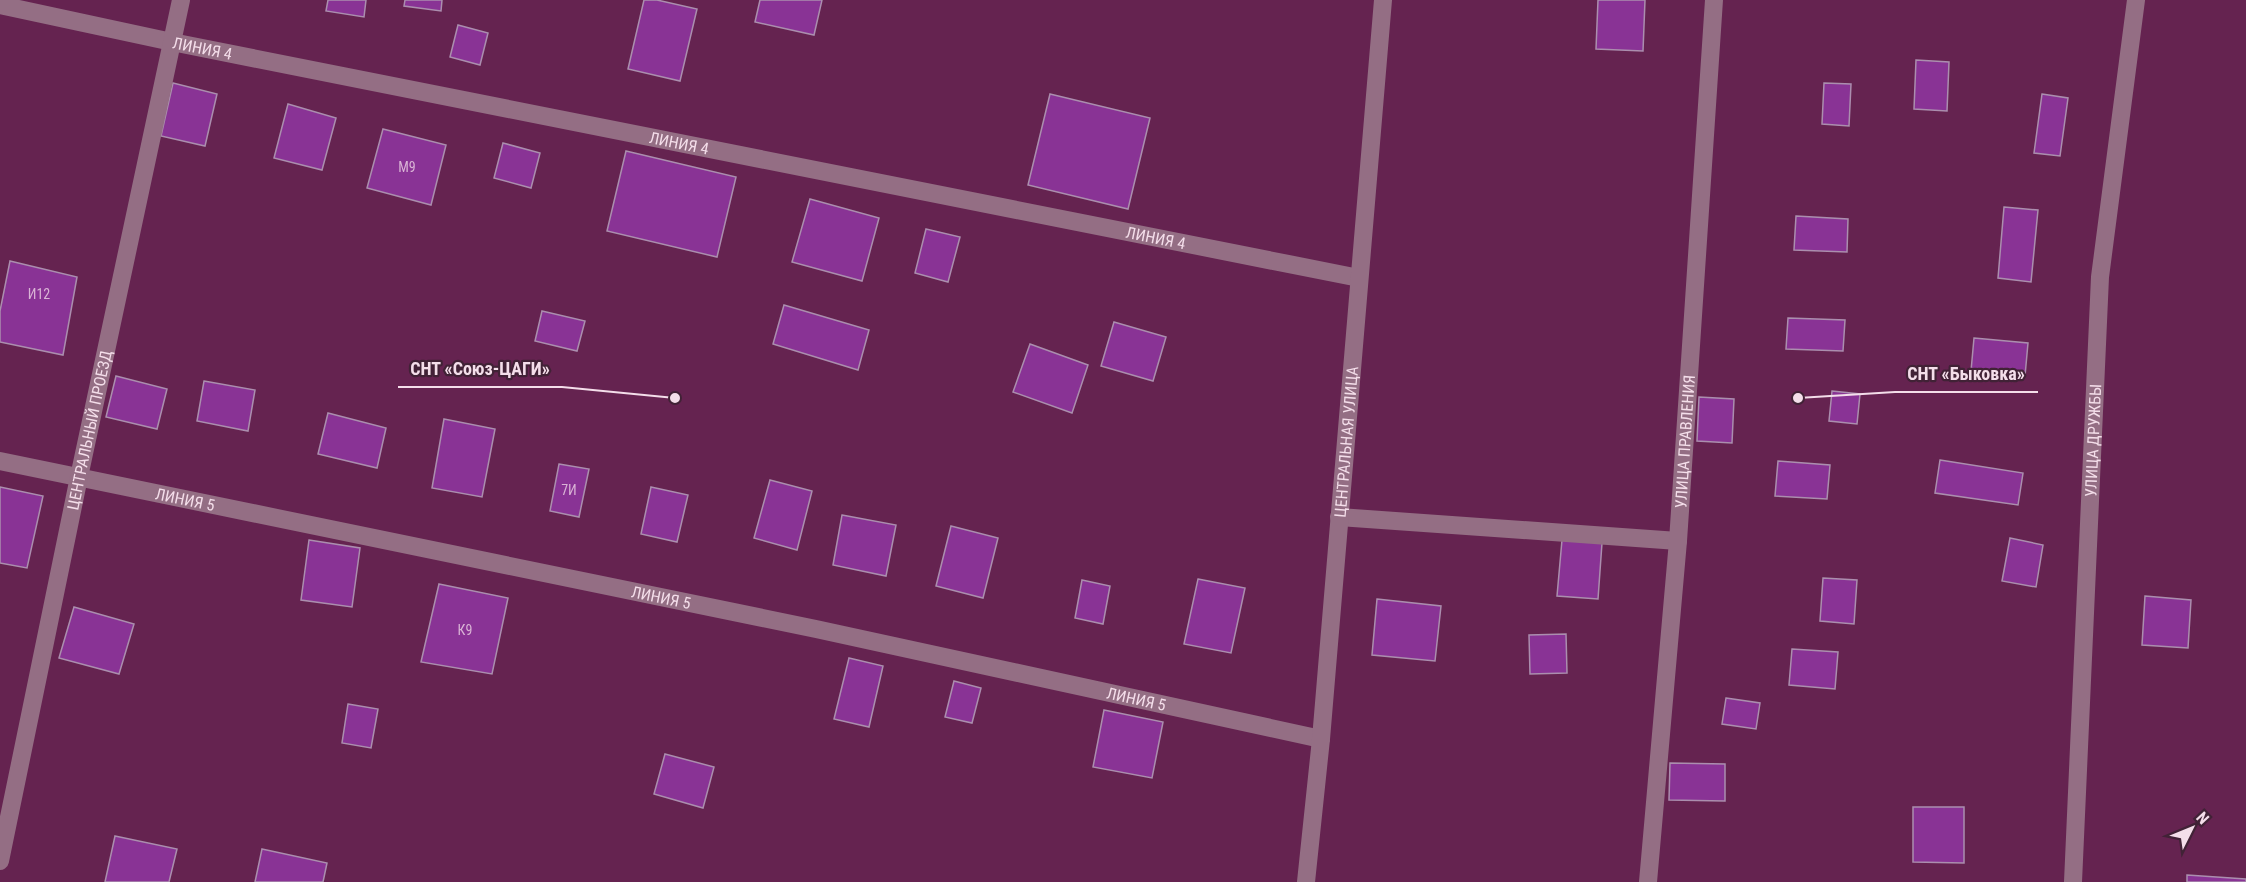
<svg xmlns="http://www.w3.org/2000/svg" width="2246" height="882" viewBox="0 0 2246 882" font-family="'Roboto Condensed',sans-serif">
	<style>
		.green { fill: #652350 }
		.building { fill: #893395; stroke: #ab8eae; stroke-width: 1.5 }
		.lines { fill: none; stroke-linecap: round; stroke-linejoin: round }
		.lane { stroke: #946e84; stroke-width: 18 }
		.street { stroke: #946e84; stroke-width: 18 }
		.labels { text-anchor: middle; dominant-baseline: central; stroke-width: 4.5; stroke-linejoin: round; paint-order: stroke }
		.number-label { font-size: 14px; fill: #d9b3d5 }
		.street-label { font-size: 16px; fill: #f4deea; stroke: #412236 }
		.leader { fill: none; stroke: #f4deea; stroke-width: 2 }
		.callout-dot { fill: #f4deea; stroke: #412236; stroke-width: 2 }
		.callout-label { font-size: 18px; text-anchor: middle; font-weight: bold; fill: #f4deea; stroke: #412236; stroke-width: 4.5; stroke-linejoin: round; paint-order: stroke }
	</style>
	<rect width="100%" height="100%" fill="#412236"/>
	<rect class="green" x="0" y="0" width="2246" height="882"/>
	<g class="building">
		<polygon points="328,0 366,0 364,17 326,11"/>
		<polygon points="405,0 442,0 441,11 404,6"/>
		<polygon points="644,0 657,0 697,9 680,81 628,69"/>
		<polygon points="760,0 822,0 814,35 755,22"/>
		<polygon points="1598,0 1645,0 1643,51 1596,49"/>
		<polygon points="458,25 488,33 480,65 450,57"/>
		<polygon points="1916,60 1949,62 1947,111 1914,109"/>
		<polygon points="173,83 217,94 205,146 161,136"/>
		<polygon points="1824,83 1851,84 1849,126 1822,124"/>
		<polygon points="1050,94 1150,118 1128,209 1028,185"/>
		<polygon points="2042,94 2068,98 2060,156 2034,153"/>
		<polygon points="288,104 336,118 322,170 274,158"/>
		<polygon points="383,129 446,145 431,205 367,188"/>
		<polygon points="503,143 540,153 531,188 494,178"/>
		<polygon points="626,151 736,177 717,257 607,231"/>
		<polygon points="810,199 879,218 862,281 792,262"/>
		<polygon points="2004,207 2038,210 2031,282 1998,278"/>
		<polygon points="1796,216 1848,219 1847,252 1794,250"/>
		<polygon points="926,229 960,237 948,282 915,273"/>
		<polygon points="10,261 77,277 63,355 0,342 0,311"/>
		<polygon points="784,305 869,330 858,370 773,344"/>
		<polygon points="542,311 585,321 577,351 535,341"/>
		<polygon points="1788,318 1845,320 1843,351 1786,349"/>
		<polygon points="1114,322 1166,337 1153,381 1101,366"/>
		<polygon points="1974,338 2028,343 2025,376 1971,371"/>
		<polygon points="1030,344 1088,365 1072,413 1013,392"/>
		<polygon points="116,376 167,389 157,429 106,417"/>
		<polygon points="204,381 255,390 248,431 197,421"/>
		<polygon points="1832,391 1860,394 1857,424 1829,421"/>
		<polygon points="1699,397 1734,399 1732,443 1697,441"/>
		<polygon points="328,413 386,428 377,468 318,454"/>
		<polygon points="444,419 495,429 482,497 432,488"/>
		<polygon points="1940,460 2023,473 2018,505 1935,493"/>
		<polygon points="1778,461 1830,465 1827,499 1775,496"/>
		<polygon points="559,464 589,469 579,517 550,511"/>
		<polygon points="770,480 812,491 797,550 754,538"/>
		<polygon points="0,487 43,496 27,568 0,563"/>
		<polygon points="651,487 688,495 677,542 641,534"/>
		<polygon points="842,515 896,525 886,576 833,565"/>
		<polygon points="951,526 998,538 983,598 936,586"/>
		<polygon points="2010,538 2043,545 2036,587 2002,581"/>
		<polygon points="309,540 360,548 352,607 301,600"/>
		<polygon points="1562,540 1602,543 1598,599 1557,596"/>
		<polygon points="1823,578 1857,580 1854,624 1820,621"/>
		<polygon points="1198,579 1245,588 1231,653 1184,644"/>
		<polygon points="1082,580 1110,586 1103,624 1075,618"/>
		<polygon points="439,584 508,598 492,674 421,662"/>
		<polygon points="2145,596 2191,600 2188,648 2142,645"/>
		<polygon points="1377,599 1441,606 1435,661 1372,655"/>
		<polygon points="74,607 134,624 119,674 59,658"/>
		<polygon points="1566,634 1567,673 1530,674 1529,635"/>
		<polygon points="1792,649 1838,652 1835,689 1789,685"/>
		<polygon points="849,658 883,666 869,727 834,719"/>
		<polygon points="954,681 981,688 972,723 945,717"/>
		<polygon points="1726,698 1760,703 1756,729 1722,724"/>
		<polygon points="348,704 378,709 371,748 342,743"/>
		<polygon points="1104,710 1163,722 1152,778 1093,767"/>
		<polygon points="665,754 714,767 703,808 654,794"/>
		<polygon points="1670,763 1725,764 1725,801 1669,800"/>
		<polygon points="1913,807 1964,807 1964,863 1913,862"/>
		<polygon points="115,836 177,849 169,882 105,882"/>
		<polygon points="262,849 327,863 323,882 255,882"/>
		<polygon points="2187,875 2246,879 2246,882 2187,882"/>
	</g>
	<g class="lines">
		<polyline class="lane" points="1339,517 1678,541"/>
		<g class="street">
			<path id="s1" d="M0,5L172,42L1359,278"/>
			<path id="s2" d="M0,461L816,629L1321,739"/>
			<path id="s3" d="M0,861L79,477L181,0"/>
			<path id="s4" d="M1306,882L1321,739L1383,0"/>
			<path id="s5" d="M1648,882L1678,541L1714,0"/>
			<path id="s6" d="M2073,882L2100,277L2136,0"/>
		</g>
	</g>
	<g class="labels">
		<g class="number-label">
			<text x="407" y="167">М9</text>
			<text x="39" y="294">И12</text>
			<text x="569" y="490">7И</text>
			<text x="465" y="630">К9</text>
		</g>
		<g class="street-label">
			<text stroke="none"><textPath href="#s1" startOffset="207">ЛИНИЯ 4</textPath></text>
			<text stroke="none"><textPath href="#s1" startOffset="693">ЛИНИЯ 4</textPath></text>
			<text stroke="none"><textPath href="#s1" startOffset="1179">ЛИНИЯ 4</textPath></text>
			<text stroke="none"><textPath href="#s3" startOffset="440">ЦЕНТРАЛЬНЫЙ ПРОЕЗД</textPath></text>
			<text stroke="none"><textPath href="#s6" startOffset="442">УЛИЦА ДРУЖБЫ</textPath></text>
			<text stroke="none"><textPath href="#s4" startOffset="442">ЦЕНТРАЛЬНАЯ УЛИЦА</textPath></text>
			<text stroke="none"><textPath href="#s5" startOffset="442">УЛИЦА ПРАВЛЕНИЯ</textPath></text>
			<text stroke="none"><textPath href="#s2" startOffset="189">ЛИНИЯ 5</textPath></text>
			<text stroke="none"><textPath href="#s2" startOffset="675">ЛИНИЯ 5</textPath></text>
			<text stroke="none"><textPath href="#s2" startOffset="1161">ЛИНИЯ 5</textPath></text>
		</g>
	</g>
	<path class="leader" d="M675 398L562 387H398M1798 398L1895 392H2038"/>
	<g class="callout-dot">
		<circle cx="675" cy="398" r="6"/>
		<circle cx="1798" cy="398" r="6"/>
	</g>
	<g class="callout-label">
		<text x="480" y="375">СНТ «Союз-ЦАГИ»</text>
		<text x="1966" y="380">СНТ «Быковка»</text>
	</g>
	<g transform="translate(2192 828) rotate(47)" stroke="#412236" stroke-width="4.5" paint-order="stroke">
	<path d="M0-4.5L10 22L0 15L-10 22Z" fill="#f4deea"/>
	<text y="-9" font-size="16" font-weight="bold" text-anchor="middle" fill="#f4deea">N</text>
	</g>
</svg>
